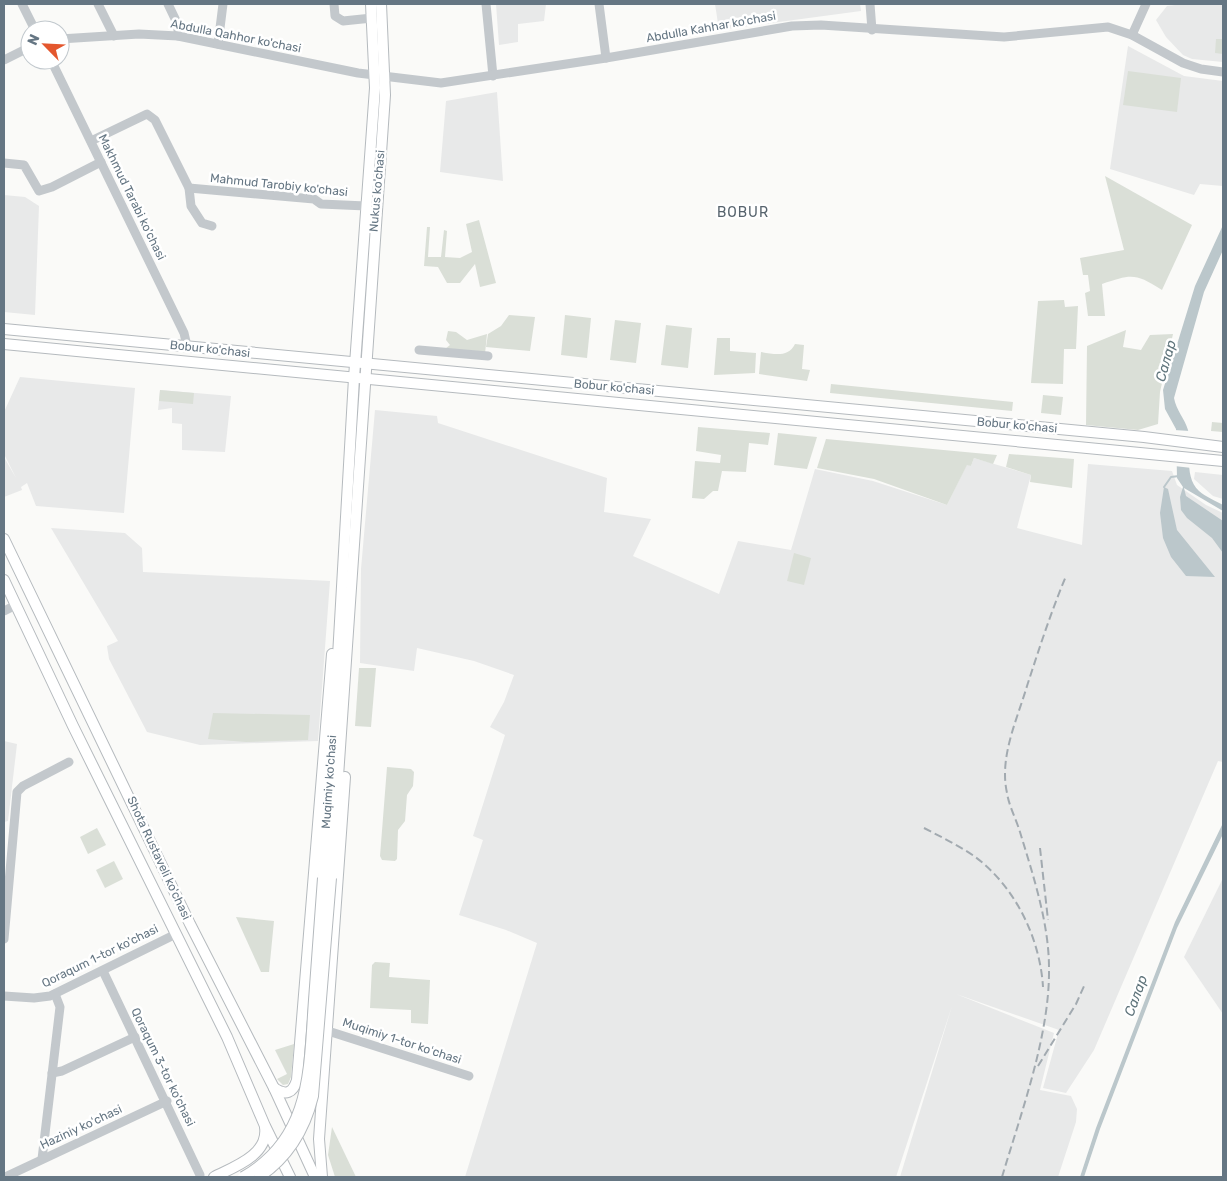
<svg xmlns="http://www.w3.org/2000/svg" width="1227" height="1181" viewBox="0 0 1227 1181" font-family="Rubik,sans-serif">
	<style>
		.built { fill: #e8e9e9 }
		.green { fill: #dadfd7 }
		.water { fill: #bbc7cb }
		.pier { fill: #fafaf8 }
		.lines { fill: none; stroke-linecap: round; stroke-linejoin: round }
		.stream { stroke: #bbc7cb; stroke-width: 2 }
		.major-casing { stroke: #b5babe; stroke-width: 12 }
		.minor { stroke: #c3c8cc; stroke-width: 9 }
		.major { stroke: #fff; stroke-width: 10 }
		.rail { stroke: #a2aab0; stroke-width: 2; stroke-dasharray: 8 4; stroke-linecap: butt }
		.major-bridge-casing { stroke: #b5babe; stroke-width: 12; stroke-linecap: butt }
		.major-bridge { stroke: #fff; stroke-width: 10 }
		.labels { text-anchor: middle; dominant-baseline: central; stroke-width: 5; stroke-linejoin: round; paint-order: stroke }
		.street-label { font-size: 12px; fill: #657683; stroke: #fff }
		.neighbourhood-label { font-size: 14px; letter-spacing: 1px; fill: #57646e; stroke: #fff }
		.water-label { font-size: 14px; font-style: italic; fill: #60757c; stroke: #fff }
	</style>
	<rect width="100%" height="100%" fill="#fafaf8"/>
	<g class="built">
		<polygon points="496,4 546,4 544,21 518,24 518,42 499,45"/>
		<polygon points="715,4 860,4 861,11 719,30"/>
		<polygon points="1183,4 1223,4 1223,62 1192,59 1183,55 1166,37 1156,20 1167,6"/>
		<polygon points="1128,46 1184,76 1223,81 1223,186 1200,184 1194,195 1110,169"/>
		<polygon points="497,92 503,181 440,172 446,101"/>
		<polygon points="4,195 25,197 39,206 35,315 4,312"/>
		<polygon points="20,377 135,388 124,513 36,506 27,483 21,487 22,490 4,497 4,457 16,478 4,454 4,412"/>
		<polygon points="160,390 231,396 225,452 182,450 182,424 172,423 172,408 158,410"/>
		<polygon points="375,410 437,416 438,423 607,478 604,512 651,519 633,556 719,594 738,541 791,550 815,469 873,481 947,505 967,464 971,466 974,458 1031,475 1017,528 1082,545 1088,464 1172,471 1177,485 1206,505 1223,513 1223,762 1218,761 1094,1050 1066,1093 1043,1088 1059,1030 956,994 1054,1033 1040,1090 1071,1096 1077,1109 1076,1122 1058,1177 900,1177 952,1006 896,1177 465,1177 537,943 506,930 459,915 483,840 473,836 505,735 490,727 504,702 514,675 474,661 417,648 414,671 360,663 361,569"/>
		<polygon points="1195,472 1223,475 1223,499 1213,496 1194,479"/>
		<polygon points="51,528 125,533 142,548 143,572 330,581 318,741 200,745 147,732 109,659 107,646 118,641"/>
		<polygon points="4,741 17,744 8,821 4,822"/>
		<polygon points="1223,878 1223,1014 1184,957"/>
	</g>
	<g class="green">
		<polygon points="1216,39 1223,39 1223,54 1215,53"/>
		<polygon points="1128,71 1181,78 1177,112 1123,105"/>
		<path d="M1105,176L1192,225L1162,290C1135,273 1132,274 1102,284L1105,316H1088L1085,293L1090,291L1088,275H1083L1080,258L1124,250Z"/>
		<polygon points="479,220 496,283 480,287 475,264 460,283 447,283 438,267 424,266 427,227 430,227 428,257 441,257 444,230 447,231 445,257 460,258 472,252 466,224"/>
		<polygon points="1064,300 1065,307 1078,306 1076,349 1064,349 1063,384 1031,383 1038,301"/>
		<polygon points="509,315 535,317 530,351 486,347 488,334 501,326"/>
		<polygon points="565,315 591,318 587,358 561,355"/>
		<polygon points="615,320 641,323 636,363 610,360"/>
		<polygon points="666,325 692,328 688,368 661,365"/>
		<polygon points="1126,330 1123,347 1141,350 1150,335 1173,334 1160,392 1158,424 1138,430 1086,425 1087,346"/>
		<polygon points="448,331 456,332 467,340 487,334 485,354 445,349 450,345 446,340"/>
		<polygon points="717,338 730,338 730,351 756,353 755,373 714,375"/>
		<path d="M795,344L804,345L802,369L810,370L807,381L759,374L761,352C774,354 788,358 795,344Z"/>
		<polygon points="831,384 1013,402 1012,411 830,393"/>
		<polygon points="160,390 194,393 193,404 159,401"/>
		<polygon points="1043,395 1063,397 1061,415 1041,413"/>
		<polygon points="1212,422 1223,423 1223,432 1211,431"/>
		<polygon points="698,427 770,433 768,445 749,443 746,472 722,471 718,491 713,491 704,499 692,498 695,461 720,463 721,455 696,451"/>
		<polygon points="778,433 817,437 807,469 774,465"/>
		<polygon points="826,439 997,455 993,464 974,458 971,466 967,465 947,505 874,479 817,468"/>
		<polygon points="1009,454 1074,459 1072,488 1030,482 1031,475 1006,467"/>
		<polygon points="794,553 811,558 804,585 787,581"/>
		<polygon points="359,668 376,668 371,727 355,726"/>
		<polygon points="213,713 310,715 308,740 246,742 208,739"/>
		<polygon points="387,767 411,769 414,772 413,786 407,795 405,821 398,830 397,859 395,861 382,860 380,856"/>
		<polygon points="97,828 106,845 88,854 80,837"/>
		<polygon points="114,861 123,879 105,888 96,870"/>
		<polygon points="236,917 274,921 269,972 261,972"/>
		<polygon points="375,962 390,963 389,977 430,980 428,1024 411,1023 411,1010 370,1008 372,965"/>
		<polygon points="294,1044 291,1077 288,1084 283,1085 277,1079 287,1074 275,1050"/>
		<polygon points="332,1127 356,1177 335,1177 328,1155"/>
	</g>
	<g class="water">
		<path d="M1223,225V250L1204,292L1174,398C1176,410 1185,419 1188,430C1192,449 1183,476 1199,491C1206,497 1216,501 1223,505V511L1184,488L1186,496L1223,521V553L1212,538L1187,518L1181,510L1180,497L1183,487L1177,478L1176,429L1165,409L1163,390L1195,286Z"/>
		<polygon points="1164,487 1168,489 1177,530 1215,577 1186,576 1171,557 1163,538 1160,513"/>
		<polygon points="1223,823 1223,834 1177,928 1100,1129 1084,1177 1080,1177 1096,1128 1175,922"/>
	</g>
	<polygon class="pier" points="1174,430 1190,431 1192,468 1174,466"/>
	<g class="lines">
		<polyline class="stream" points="1164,487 1171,477 1179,476"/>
		<defs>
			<g id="major">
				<polyline points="4,329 1144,437 1223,447"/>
				<polyline points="4,344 1223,461"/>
				<polyline points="4,539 190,924 274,1088 315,1177"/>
				<polyline points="4,580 73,726 227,1037 265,1126 290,1177"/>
				<polyline points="323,878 338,656 354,378 375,88 371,4"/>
				<polyline points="331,878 385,95 381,4"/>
				<path d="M274,1088C286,1096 293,1093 297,1080L332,654"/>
				<path d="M214,1177C234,1167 269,1155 265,1127"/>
				<polyline points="322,1177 319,1139 345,777"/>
			</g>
		</defs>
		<use href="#major" class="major-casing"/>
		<g class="minor">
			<polyline points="22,4 35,30"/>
			<polyline points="98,4 114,36"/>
			<polyline points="168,4 178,25 178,36"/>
			<polyline points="334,4 335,16 343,21 372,18"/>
			<polyline points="486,4 493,76"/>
			<polyline points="599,4 606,58"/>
			<polyline points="870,4 872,30"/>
			<polyline points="1132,35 1146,4"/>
			<polyline points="60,39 139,34 178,36 358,73 441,83 606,58 792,26 821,25 1004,37 1108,27 1132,35 1183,63 1201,69 1223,72"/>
			<polyline points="218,44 223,4"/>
			<polyline points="4,60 30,47"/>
			<polyline points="51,60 184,333 187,346"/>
			<polyline points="91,141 147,114 155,120 189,188 191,206 202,223 212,226"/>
			<polyline points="4,163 24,165 39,191 52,187 101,162"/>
			<polyline points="189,188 314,199 321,204 366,206"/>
			<polyline points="419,350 488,356"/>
			<polyline points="4,611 16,605"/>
			<polyline points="4,939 17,792 23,786 69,762"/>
			<polyline points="103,971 200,1175"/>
			<polyline points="4,996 34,998 50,996 176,934"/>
			<polyline points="328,1031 469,1076"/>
			<polyline points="52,1073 62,1071 135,1037"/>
			<polyline points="42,1159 60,1007 55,994"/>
			<polyline points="5,1177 167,1101"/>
		</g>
		<use href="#major" class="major"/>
		<g class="rail">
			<path d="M924,828C941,837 958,845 974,856C1015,886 1040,938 1043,987"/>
			<polyline points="1040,848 1048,920"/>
			<polyline points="1038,1066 1076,1004 1085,984"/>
			<path d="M1002,1177C1021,1113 1050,1035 1049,968C1049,923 1033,875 1020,832C1016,819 1009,806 1007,793C999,757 1017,720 1027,686C1039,649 1051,612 1066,576"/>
		</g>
		<defs>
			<g id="major-bridge">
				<path d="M243,1177C312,1138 309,1069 314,1000C317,959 320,918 323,878"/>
				<path d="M259,1177C287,1158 305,1129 313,1096L331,878"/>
			</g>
		</defs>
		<use href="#major-bridge" class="major-bridge-casing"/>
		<use href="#major-bridge" class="major-bridge"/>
	</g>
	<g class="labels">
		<g class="street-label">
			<text transform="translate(711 27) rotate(-10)">Abdulla Kahhar ko'chasi</text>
			<text transform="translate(236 36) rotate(11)">Abdulla Qahhor ko'chasi</text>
			<text transform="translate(279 185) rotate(6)">Mahmud Tarobiy ko'chasi</text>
			<text transform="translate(377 191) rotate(-85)">Nukus ko'chasi</text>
			<text transform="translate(132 197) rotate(64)">Makhmud Tarabi ko'chasi</text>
			<text transform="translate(210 349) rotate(6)">Bobur ko'chasi</text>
			<text transform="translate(614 387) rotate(5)">Bobur ko'chasi</text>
			<text transform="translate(1017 425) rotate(5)">Bobur ko'chasi</text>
			<text transform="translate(329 782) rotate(-86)">Muqimiy ko'chasi</text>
			<text transform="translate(159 858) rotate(65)">Shota Rustaveli ko'chasi</text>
			<text transform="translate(100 956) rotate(-26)">Qoraqum 1-tor ko'chasi</text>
			<text transform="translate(402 1041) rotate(18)">Muqimiy 1-tor koʻchasi</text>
			<text transform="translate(163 1067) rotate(64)">Qoraqum 3-tor ko'chasi</text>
			<text transform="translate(81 1127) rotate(-25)">Haziniy koʻchasi</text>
		</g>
		<g class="neighbourhood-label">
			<text x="743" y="212">BOBUR</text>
		</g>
		<g class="water-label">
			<text transform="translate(1166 361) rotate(-74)">Салар</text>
			<text transform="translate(1136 996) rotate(-70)">Салар</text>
		</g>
	</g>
	<rect width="1227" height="1181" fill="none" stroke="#657683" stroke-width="10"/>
	<g transform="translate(45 45) rotate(294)"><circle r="24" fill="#ffffff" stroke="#c1c8cd"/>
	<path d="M0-4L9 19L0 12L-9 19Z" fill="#e4572e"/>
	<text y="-8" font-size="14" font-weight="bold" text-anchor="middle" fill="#657683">N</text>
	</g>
</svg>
